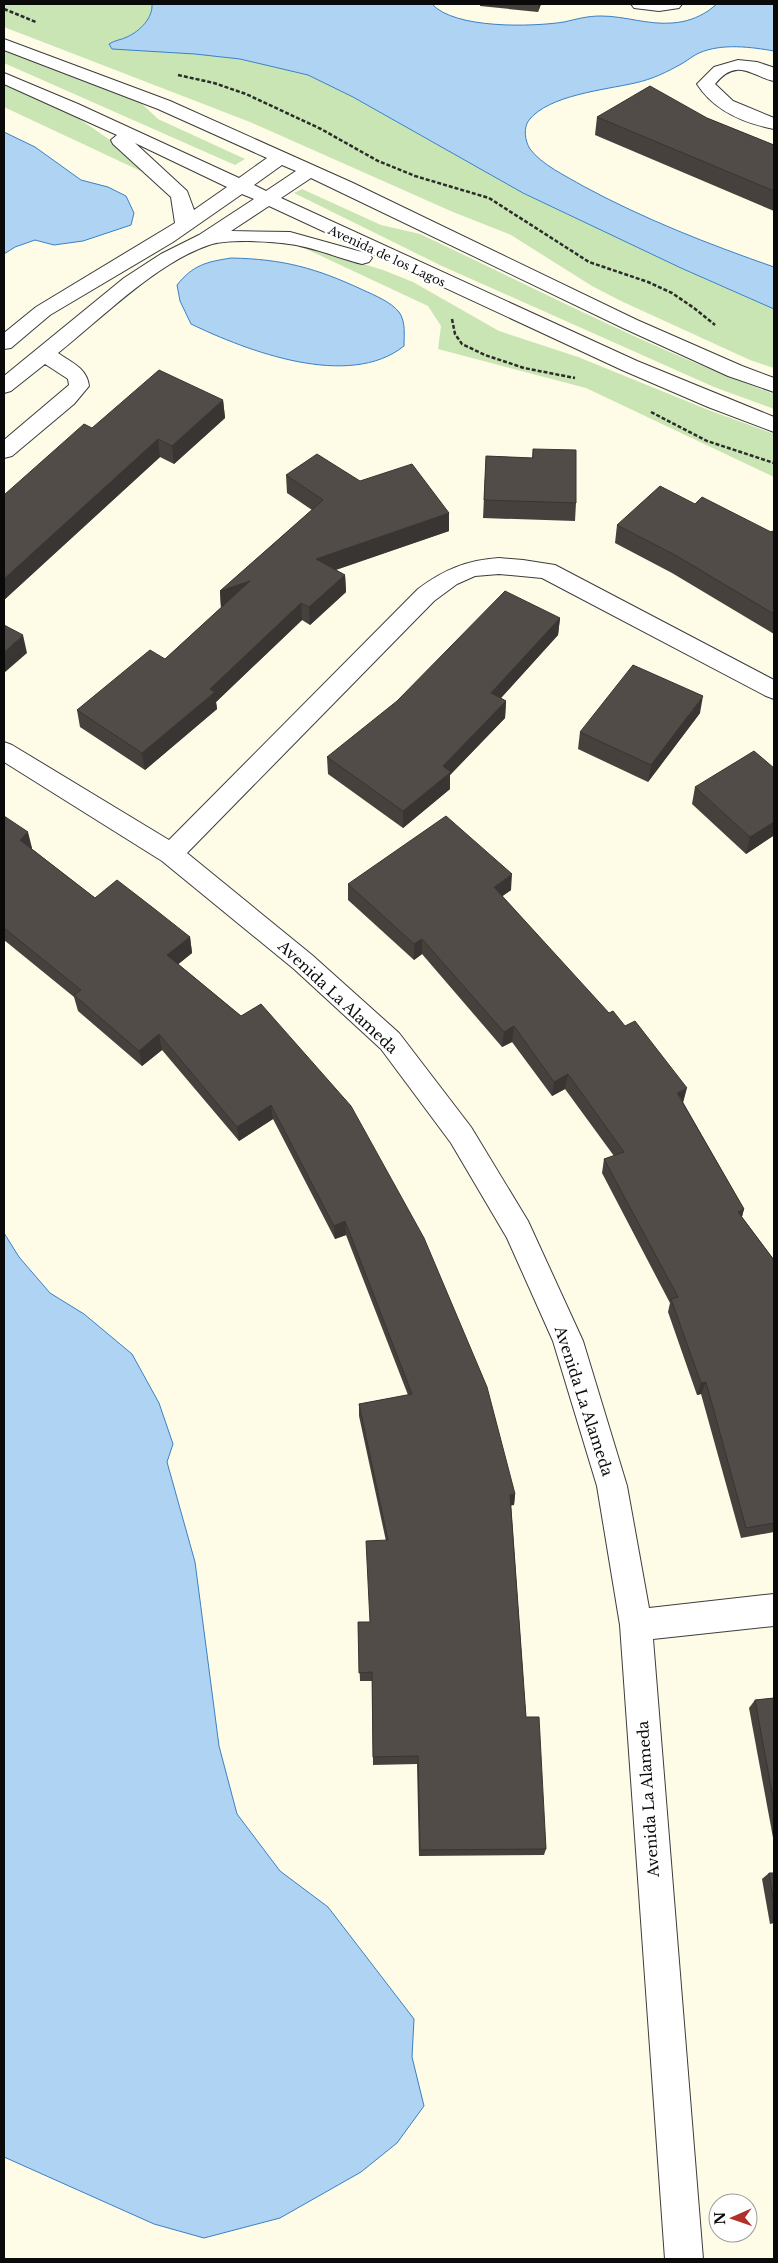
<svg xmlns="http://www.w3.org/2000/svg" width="778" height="2263" viewBox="0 0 778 2263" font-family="'Libre Baskerville',serif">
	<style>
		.green { fill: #c9e5b4 }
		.water { fill: #afd3f2; stroke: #3a81c5 }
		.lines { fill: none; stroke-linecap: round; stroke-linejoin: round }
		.minor-casing { stroke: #3d3d3d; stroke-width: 2 }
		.path { stroke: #2c2c2c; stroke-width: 2.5; stroke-dasharray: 4 2; stroke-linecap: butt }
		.minor { fill: #fff; fill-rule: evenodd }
		.wall { fill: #46413d }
		.shaded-wall { fill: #393532 }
		.building { fill: #514c47; stroke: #393532 }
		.labels { text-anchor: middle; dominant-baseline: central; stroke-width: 5; stroke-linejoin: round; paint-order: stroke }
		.far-street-label { font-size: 12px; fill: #0a0a0a; stroke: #fff }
		.street-label { font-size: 15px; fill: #0a0a0a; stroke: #fff }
	</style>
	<rect width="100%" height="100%" fill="#fefbe7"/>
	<g class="green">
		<path d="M4,4H152C153,18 140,31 127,37C121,40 115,40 109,44L240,59L308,75L353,97L523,193L681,268L774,309V368L750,360L621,301L592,286L511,235L453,212L250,122L4,27Z"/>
		<polygon points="4,50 141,103 158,119 245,159 235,165 4,63"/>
		<polygon points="4,85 75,116 123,149 147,174 4,107"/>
		<path d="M302,189L381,225L420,234C537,289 653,350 774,394V409L714,387L442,266L294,193Z"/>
		<polygon points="304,248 321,251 383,270 413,282 499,331 578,357 711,411 774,434 774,477 586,388 438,349 441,326 428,306"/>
	</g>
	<g class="water">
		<path d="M152,4H432C454,29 532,27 564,22C577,19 587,16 601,16C625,16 648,25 672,23C686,22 697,18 708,11C711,9 714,6 717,4C725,1 763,4 774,4V51C751,47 722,43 699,53C694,55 688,60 683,63C667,72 653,79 635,83C604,90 549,95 529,120C523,128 525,141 530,149C542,165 566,176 583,186C644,219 708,244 774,267V309L681,268L523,193L353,97L308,75L240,59L195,54L112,49L109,44C115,40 121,40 127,37C140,31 153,18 152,4Z"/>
		<polygon points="4,132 35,147 81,180 108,187 126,196 134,213 131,225 83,241 54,245 35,240 15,247 4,254"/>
		<path d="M231,258C283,259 316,268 363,290C374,295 391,302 399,312C406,322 404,335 404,346C349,390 247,351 191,324L180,301L177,285C193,265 206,262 231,258Z"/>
		<polygon points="4,1233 19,1257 50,1293 84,1314 132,1354 159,1403 173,1444 167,1462 195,1562 219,1746 237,1814 280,1871 328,1907 414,2019 412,2057 424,2106 397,2143 361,2172 280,2218 204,2238 154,2224 4,2157"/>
	</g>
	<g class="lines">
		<defs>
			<g id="minor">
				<polygon points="631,4 682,4 679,8 659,11 634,8"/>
				<path d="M4,39L170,101L353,183L637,320L742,366L774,378V392L728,376L623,328L311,178L281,198L637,361L774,417V432L708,407L622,370L269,206L231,231L290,232L369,254L372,258L369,262L362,264C338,258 313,247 289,244C270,241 226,239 209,245C156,263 102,318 58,353C72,363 87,368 89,386L74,404L12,456L4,458V440L69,385L68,379L45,364L11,391L4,393V376L124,278L161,254L199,235L254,199L242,194L173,242L50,315L11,348L4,349V333L36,307L175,223L171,197L113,144L111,140L117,135L4,84V73L78,104L239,178L267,158L158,109L4,50ZM135,143L227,187L194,210L187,191ZM282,165L296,171L266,191L254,185Z"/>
				<path d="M738,60L757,62L772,67L774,68V81C751,76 737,57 715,84L733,101L774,118V129C744,123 714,111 697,84L714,67Z"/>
				<path d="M499,558L523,560L555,565L774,680V699L766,696L542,578L499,574L475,576L457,584L434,601L187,853L312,955L399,1033L471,1127L528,1221L583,1341L627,1486L649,1608L774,1594V1626L653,1639L703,2259H665L620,1625L597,1486L553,1341L507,1238L451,1143L381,1049L294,969L162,861L4,762V742L12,745L169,840L418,589C443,570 467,560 499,558Z"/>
			</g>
		</defs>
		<use href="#minor" class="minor-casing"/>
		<g class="path">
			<polyline points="4,9 36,22"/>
			<polyline points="178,75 214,83 246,94 321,129 378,161 415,176 489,198 589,262 648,282 672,293 694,308 715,325"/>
			<polyline points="452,319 455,334 462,344 485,355 524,368 575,378"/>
			<polyline points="651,412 707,441 774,463"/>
		</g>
		<use href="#minor" class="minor"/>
	</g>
	<g class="wall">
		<polygon points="480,4 541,4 538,12 480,6"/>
		<polygon points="597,117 707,118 774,145 774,211 595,135"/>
		<polygon points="223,400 225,418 174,464 160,457 4,600 4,495 92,428"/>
		<polygon points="533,449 576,503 575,521 483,518 486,456 532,458"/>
		<polygon points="286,475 360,481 449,513 449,531 336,570 345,575 346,592 310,625 302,620 216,702 217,709 145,770 80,727 77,710 165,659 221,608 220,591 312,510 287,493"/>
		<polygon points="695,504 771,532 774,532 774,634 672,573 615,543 617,525"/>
		<polygon points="560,618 558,635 501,698 506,701 505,718 450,775 450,789 403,828 328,774 327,757"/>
		<polygon points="700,713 648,782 578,749 580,732"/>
		<polygon points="774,768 774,838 773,836 746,854 692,804 695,787"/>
		<polygon points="4,816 32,848 32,849 95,898 190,937 192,953 178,964 241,1016 515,1494 514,1505 511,1505 526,1717 546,1849 544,1855 419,1856 417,1764 373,1765 372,1681 360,1681 358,1622 370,1622 386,1541 359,1416 359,1404 408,1395 346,1235 335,1239 273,1119 239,1141 162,1050 142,1066 78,1011 74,997 4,940"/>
		<polygon points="348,884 511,890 502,896 683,1102 744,1209 742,1217 774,1260 774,1532 741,1538 701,1394 697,1395 668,1312 670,1303 602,1173 604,1159 614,1156 565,1089 552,1096 512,1042 502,1047 422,954 414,960 348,900"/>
		<polygon points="774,1698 774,1843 749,1708 755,1700"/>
		<polygon points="769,1873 774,1873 774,1923 770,1924 762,1879"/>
	</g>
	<g class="shaded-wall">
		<polygon points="539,4 541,4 538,12"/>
		<polygon points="223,400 225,418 174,464 172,446"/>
		<polygon points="158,439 160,457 4,600 4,579"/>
		<polygon points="449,513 449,531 317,576 316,559"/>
		<polygon points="345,575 346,592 310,625 309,607"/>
		<polygon points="250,581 221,608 220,591"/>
		<polygon points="301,603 302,620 216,702 217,709 145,770 142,753"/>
		<polygon points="560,618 558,635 490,710 491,693"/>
		<polygon points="23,635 27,653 4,673 4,652"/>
		<polygon points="703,696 700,713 648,782 651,765"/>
		<polygon points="506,701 505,718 450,775 450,789 403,828 403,811 443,766"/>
		<polygon points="774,822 774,832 773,836 746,854 750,837"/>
		<polygon points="28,832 32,848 24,856 20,840"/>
		<polygon points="512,874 511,890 493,903 494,887"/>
		<polygon points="190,937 192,953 170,971 167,955"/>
		<polygon points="422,939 422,954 414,960 414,944"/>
		<polygon points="514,1026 512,1042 502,1047 504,1032"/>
		<polygon points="159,1034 162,1050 142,1066 139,1051"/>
		<polygon points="568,1074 565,1089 552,1096 554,1082"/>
		<polygon points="687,1088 683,1103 677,1093"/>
		<polygon points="271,1105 273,1119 239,1141 237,1127"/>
		<polygon points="744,1209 740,1223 738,1212"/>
		<polygon points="345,1221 346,1235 335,1239 334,1226"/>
		<polygon points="706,1382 701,1394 697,1395 701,1383"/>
		<polygon points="515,1494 514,1505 509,1506 510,1495"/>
	</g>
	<g class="building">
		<polygon points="650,86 707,118 774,145 774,191 597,117"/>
		<polygon points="159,370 223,400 172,446 158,439 4,579 4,495 84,424 92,428"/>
		<polygon points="533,449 576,450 576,503 484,500 486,456 533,458"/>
		<polygon points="317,454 360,481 412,464 449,513 316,559 345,575 309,607 301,603 210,689 215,692 142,753 77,710 150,650 165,659 250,581 220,591 323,500 286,475"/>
		<polygon points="660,486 695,504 702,497 771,532 772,531 774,532 774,614 675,555 617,525"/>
		<polygon points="505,591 560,618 491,693 506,701 443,766 451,772 403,811 327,757 397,701"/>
		<polygon points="4,625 23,635 4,652"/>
		<polygon points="633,665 703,696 651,765 580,732"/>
		<polygon points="754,751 774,768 774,822 750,837 695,787"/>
		<polygon points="4,816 28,832 20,840 95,898 117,880 152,907 190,937 167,955 241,1016 261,1004 351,1106 424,1238 487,1387 515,1494 510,1495 526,1717 539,1717 546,1849 420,1850 418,1756 373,1757 372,1672 359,1673 358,1622 370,1622 366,1541 388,1540 359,1404 412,1394 345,1221 334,1226 271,1105 237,1127 159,1034 139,1051 74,995 81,990 4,928"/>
		<polygon points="446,816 512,874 494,887 609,1013 613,1011 625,1026 635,1021 687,1088 677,1093 744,1209 738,1212 774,1260 774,1523 746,1528 706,1382 701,1383 671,1299 678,1297 604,1159 624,1152 568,1074 554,1082 514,1026 504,1032 422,939 414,944 348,884"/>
		<polygon points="774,1698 774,1803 755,1700"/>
		<polygon points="769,1873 774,1873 774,1905"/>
	</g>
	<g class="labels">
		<g class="far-street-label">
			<text transform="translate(387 256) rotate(25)">Avenida de los Lagos</text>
		</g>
		<g class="street-label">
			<text transform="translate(338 997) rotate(43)">Avenida La Alameda</text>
			<text transform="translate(584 1401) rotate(72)">Avenida La Alameda</text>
			<text transform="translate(648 1799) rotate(-94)">Avenida La Alameda</text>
		</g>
	</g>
	<rect width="778" height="2263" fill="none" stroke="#0a0a0a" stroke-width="10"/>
	<g transform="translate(733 2218) rotate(268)"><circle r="24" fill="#ffffff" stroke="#9d9d9d"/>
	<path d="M0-4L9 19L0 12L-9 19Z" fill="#b1302a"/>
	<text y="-8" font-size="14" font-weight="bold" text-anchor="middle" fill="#0a0a0a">N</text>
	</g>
</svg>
